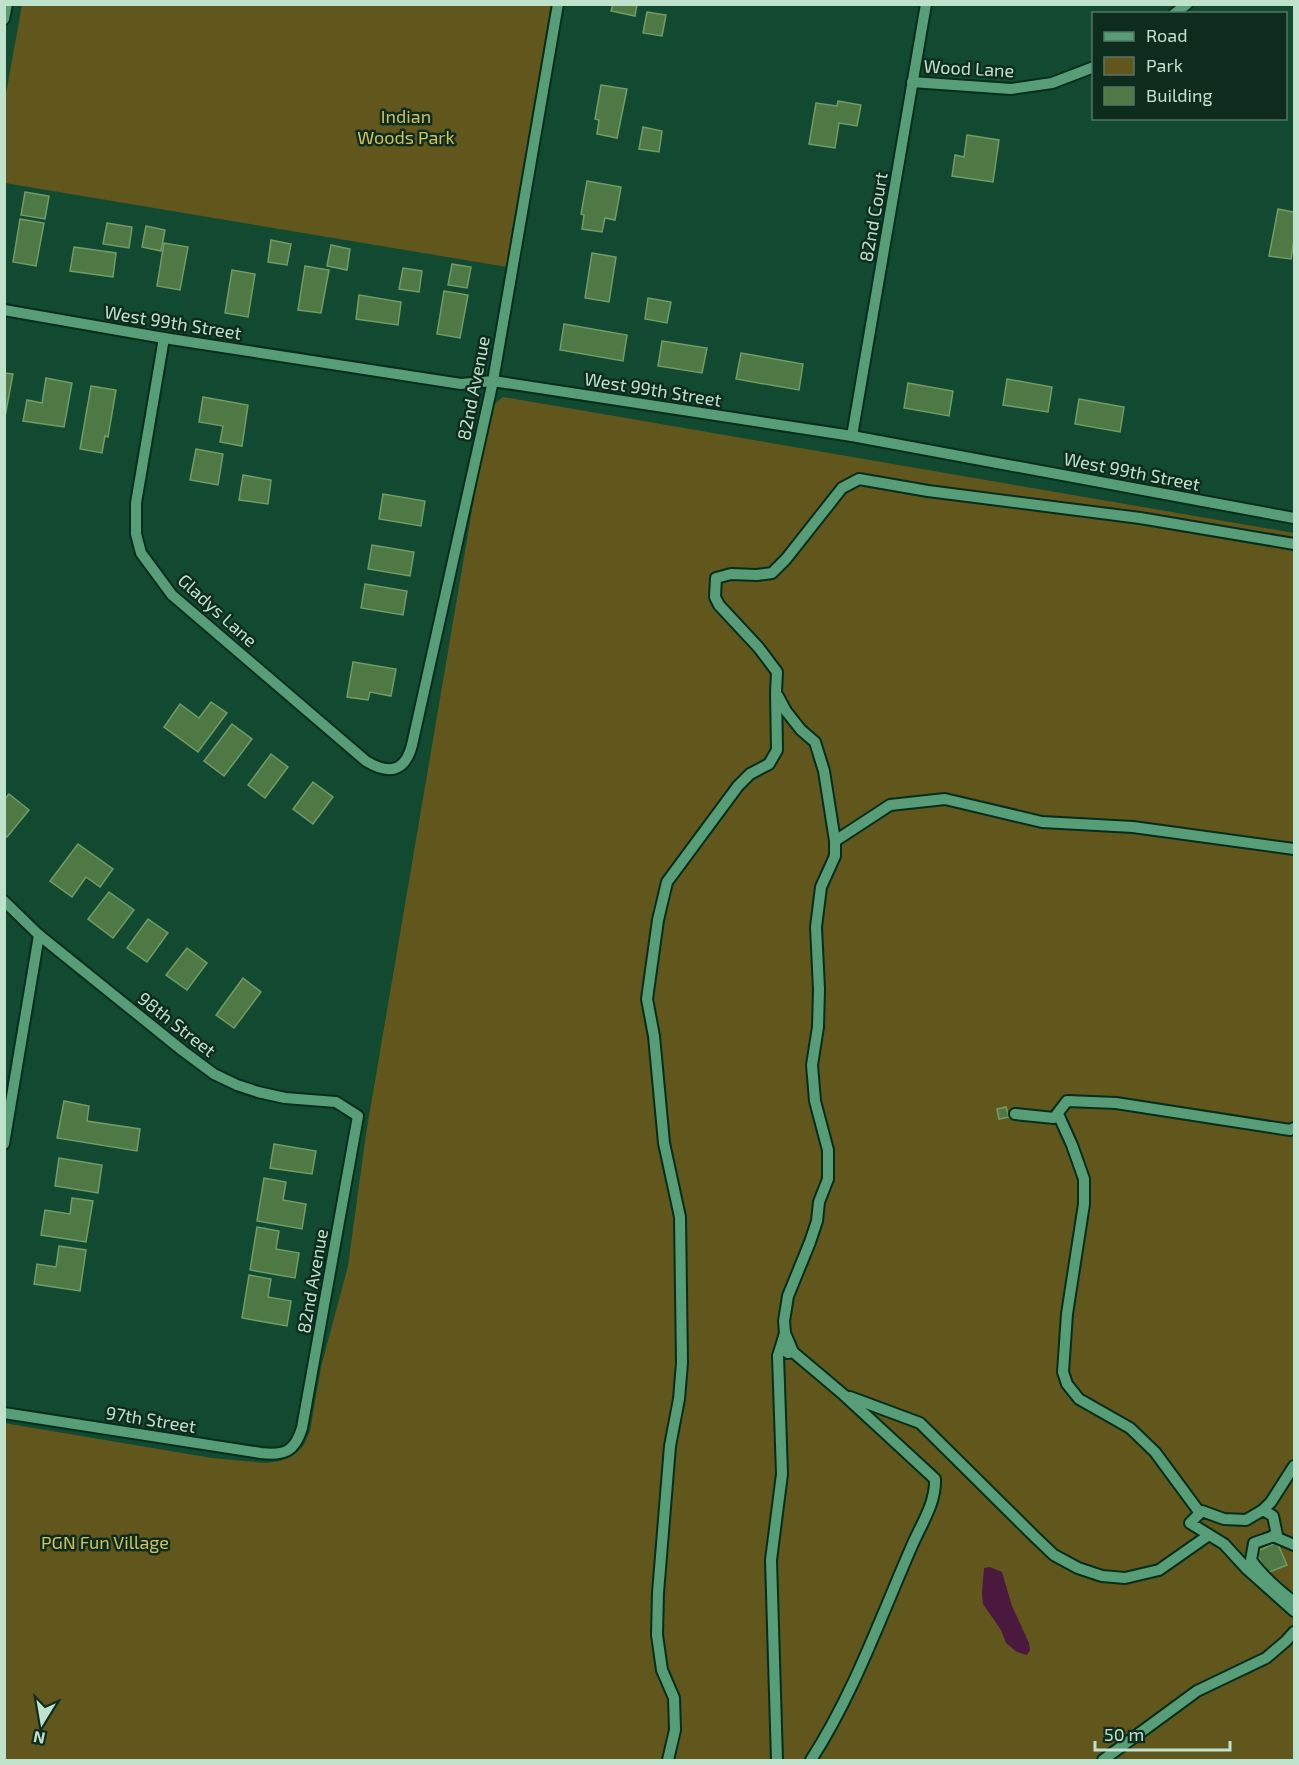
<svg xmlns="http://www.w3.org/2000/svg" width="1299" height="1765" viewBox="0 0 1299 1765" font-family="'Exo 2',sans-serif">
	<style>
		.green { fill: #61571d }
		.water { fill: #4b183e }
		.building { fill: #4f7944; stroke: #719c66; stroke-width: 1.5 }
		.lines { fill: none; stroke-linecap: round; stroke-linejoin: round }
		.minor-casing { stroke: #052d1b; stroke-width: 14 }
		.minor { stroke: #569d78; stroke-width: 10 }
		.labels { text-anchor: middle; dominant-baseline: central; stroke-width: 5; stroke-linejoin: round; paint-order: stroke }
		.street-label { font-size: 18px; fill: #bfe2cd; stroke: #0e2c1d }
		.park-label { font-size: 18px; fill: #d2c15d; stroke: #0e2c1d }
	</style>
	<rect width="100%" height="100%" fill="#114a30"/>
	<g class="green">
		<polygon points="22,5 551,5 507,267 5,183 5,99"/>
		<polygon points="503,397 1294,533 1294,1760 5,1760 4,1423 212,1458 266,1463 280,1461 295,1454 304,1445 310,1431 321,1367 348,1266 366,1134 486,428 493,405"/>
	</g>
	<polygon class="water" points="990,1567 1002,1572 1012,1606 1029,1643 1030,1650 1027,1655 1017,1652 1006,1643 1001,1630 983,1604 982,1593 984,1568"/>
	<g class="building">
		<polygon points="613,4 637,4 635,16 611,11"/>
		<polygon points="647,12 666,15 662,36 643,33"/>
		<polygon points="601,85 627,89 617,138 597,134 599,120 595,119"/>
		<polygon points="838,101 861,105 857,126 839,123 835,148 809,144 816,103 837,106"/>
		<polygon points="643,127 662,131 659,152 639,149"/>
		<polygon points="967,135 999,140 993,182 952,176 955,155 964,157"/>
		<polygon points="587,181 621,187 615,220 605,218 602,232 582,229 584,215 581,214"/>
		<polygon points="25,192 49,196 45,219 21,215"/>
		<polygon points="1278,209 1294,212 1294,239 1291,259 1269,256"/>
		<polygon points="20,219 44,223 36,266 13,262"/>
		<polygon points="107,223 132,227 129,248 103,244"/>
		<polygon points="146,226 165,230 161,251 142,247"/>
		<polygon points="271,240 291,244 287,265 268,262"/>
		<polygon points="164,243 188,247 180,290 157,286"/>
		<polygon points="331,245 350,249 347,270 327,266"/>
		<polygon points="74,247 116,253 113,277 70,271"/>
		<polygon points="592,253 616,257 609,302 585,298"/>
		<polygon points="452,264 471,267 467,288 448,285"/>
		<polygon points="305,266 329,270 321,313 298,310"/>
		<polygon points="403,268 422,271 419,292 399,289"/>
		<polygon points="232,270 255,274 248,317 225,313"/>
		<polygon points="444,291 468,295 460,338 437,334"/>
		<polygon points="359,295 401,302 398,325 356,319"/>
		<polygon points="648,298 671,302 667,323 645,319"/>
		<polygon points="564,324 627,335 623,361 560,350"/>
		<polygon points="662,341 707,348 702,373 658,366"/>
		<polygon points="741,353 803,364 799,390 736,379"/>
		<polygon points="4,373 13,374 4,422"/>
		<polygon points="46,378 72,383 64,427 23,421 27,400 42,403"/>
		<polygon points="1007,379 1052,387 1048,412 1003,405"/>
		<polygon points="908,383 953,391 949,416 904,408"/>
		<polygon points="91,386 116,390 108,437 105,436 102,453 80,449"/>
		<polygon points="203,397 248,405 242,446 220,442 223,426 199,422"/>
		<polygon points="1079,399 1124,407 1120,432 1075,424"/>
		<polygon points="196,449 223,454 218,485 190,480"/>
		<polygon points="243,475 271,480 268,504 239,500"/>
		<polygon points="383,494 425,501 421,526 379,519"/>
		<polygon points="372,545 414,552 410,576 368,569"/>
		<polygon points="365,584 407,591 403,615 361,608"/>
		<polygon points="353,662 396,669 391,696 370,692 368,700 347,697"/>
		<polygon points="211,702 227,713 198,752 164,727 180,704 199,718"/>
		<polygon points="232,724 252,739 224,776 204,761"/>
		<polygon points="271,754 288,767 265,798 248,785"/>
		<polygon points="313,782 333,797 313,824 293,809"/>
		<polygon points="9,794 29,810 7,837 4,835 4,800"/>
		<polygon points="78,844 113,869 100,887 86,877 72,897 50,881"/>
		<polygon points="109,892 134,910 113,938 88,919"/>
		<polygon points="148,919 168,933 147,962 127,948"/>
		<polygon points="187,948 207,963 187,990 166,975"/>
		<polygon points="243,978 261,992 234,1028 216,1015"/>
		<polygon points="64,1101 89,1106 87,1121 140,1129 137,1151 57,1138"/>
		<polygon points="1006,1107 1009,1117 999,1119 997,1109"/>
		<polygon points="274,1144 316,1151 312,1174 270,1168"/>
		<polygon points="59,1158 102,1165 98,1193 55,1186"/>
		<polygon points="264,1178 286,1182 283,1200 306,1204 302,1229 257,1221"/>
		<polygon points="72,1198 93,1201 86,1242 41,1235 45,1210 70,1214"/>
		<polygon points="257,1227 279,1231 276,1249 299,1253 295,1278 250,1270"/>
		<polygon points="59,1246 86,1250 80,1291 34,1284 37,1264 56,1267"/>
		<polygon points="249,1275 271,1279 268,1297 291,1301 287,1326 242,1318"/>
		<polygon points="1277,1542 1287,1565 1267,1573 1256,1552"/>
	</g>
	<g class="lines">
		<defs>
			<g id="minor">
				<polyline points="1174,14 1187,4"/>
				<polyline points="4,19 7,4"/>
				<polyline points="912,82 1011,89 1052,83 1094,67"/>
				<polyline points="4,310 164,338 461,384 493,381 852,436 1294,518"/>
				<path d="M164,338L136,503V534L141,553L172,595L366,761C389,775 405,772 412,745L493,381L558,4"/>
				<polyline points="852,436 926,4"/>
				<polyline points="778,696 786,711 801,730 815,742 824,771 835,841 835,856 821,887 816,927 819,989 818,1027 812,1065 815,1101 828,1150 828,1179 819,1202 817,1221 810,1242 788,1296 784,1321 785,1333"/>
				<polyline points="835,841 890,805 945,799 1042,822 1133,827 1294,849"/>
				<path d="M4,901L39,935L183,1051L214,1074L237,1085L258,1092L285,1098L336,1102L358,1116L302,1428C295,1451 285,1456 261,1453L4,1413"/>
				<polyline points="1015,1114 1054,1118 1067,1101 1116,1103 1290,1130 1294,1128"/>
				<polyline points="1058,1114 1072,1145 1084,1179 1084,1204 1067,1314 1063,1372 1067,1384 1079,1399 1130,1428 1155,1452 1200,1513"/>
				<polyline points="4,1144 39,935"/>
				<path d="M793,1352L785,1333L778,1356L784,1343L788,1353L793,1352L844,1395L935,1479C936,1504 920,1526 911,1548C880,1619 853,1695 811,1760"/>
				<polyline points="850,1397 920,1423 1034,1536 1054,1555 1078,1568 1102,1576 1125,1578 1159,1570 1209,1535"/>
				<polyline points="1263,1510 1271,1502 1294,1466"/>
				<polyline points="1273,1536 1294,1545"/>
				<path d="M1294,1602C1277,1589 1263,1577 1251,1560L1254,1543L1277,1535L1273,1516L1263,1510L1246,1520L1224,1519L1202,1511L1190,1523L1224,1544L1247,1569L1294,1611"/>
				<polyline points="668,1760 675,1730 674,1698 662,1670 657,1635 658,1593 670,1446 679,1399 682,1363 680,1217 664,1143 654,1036 647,999 658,920 667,882 738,786 750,774 769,764 777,750 776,692 777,672 759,648 719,605 715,597 716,578 731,574 757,575 772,573 786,559 842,488 859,479 928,491 1140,518 1294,544"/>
				<polyline points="777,1760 771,1560 782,1474 778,1356"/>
				<polyline points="1103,1760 1197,1691 1266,1658 1286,1641 1294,1632"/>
			</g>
		</defs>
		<use href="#minor" class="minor-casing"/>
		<use href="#minor" class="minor"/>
	</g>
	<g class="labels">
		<g class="street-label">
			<text transform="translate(969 68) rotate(3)">Wood Lane</text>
			<text transform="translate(873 217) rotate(-80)">82nd Court</text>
			<text transform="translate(173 322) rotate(9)">West 99th Street</text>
			<text transform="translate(473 388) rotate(-79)">82nd Avenue</text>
			<text transform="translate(653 389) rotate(9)">West 99th Street</text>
			<text transform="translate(1132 471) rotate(11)">West 99th Street</text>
			<text transform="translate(218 610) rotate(42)">Gladys Lane</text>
			<text transform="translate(177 1024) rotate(38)">98th Street</text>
			<text transform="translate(312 1281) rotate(-80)">82nd Avenue</text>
			<text transform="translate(151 1419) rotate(9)">97th Street</text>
		</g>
		<g class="park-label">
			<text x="406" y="116">Indian<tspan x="406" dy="21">Woods Park</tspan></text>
			<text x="105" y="1542">PGN Fun Village</text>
		</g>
	</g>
	<rect width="1299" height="1765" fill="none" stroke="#bfe2cd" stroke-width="12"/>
	<rect x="1092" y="12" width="195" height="108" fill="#0e2c1d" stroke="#557563" stroke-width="1.5"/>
	<rect x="1104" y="32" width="30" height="9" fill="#569d78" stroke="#557563" stroke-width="1.5"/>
	<text x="1146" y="42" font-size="18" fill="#bfe2cd">Road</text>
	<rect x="1104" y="57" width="30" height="18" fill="#61571d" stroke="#557563" stroke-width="1.5"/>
	<text x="1146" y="72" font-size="18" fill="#bfe2cd">Park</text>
	<rect x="1104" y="87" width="30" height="18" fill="#4f7944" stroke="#557563" stroke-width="1.5"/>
	<text x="1146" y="102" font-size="18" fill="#bfe2cd">Building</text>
	<g transform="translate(42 1723) rotate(191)" stroke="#0e2c1d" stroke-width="4.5" paint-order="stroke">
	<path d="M0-4.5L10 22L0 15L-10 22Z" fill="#bfe2cd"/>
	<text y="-9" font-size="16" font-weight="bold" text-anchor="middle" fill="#bfe2cd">N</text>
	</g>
	<path d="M1095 1741v9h135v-9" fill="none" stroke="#bfe2cd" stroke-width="3"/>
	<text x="1104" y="1741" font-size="18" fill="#bfe2cd" stroke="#0e2c1d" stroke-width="4.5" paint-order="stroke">50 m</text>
</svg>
